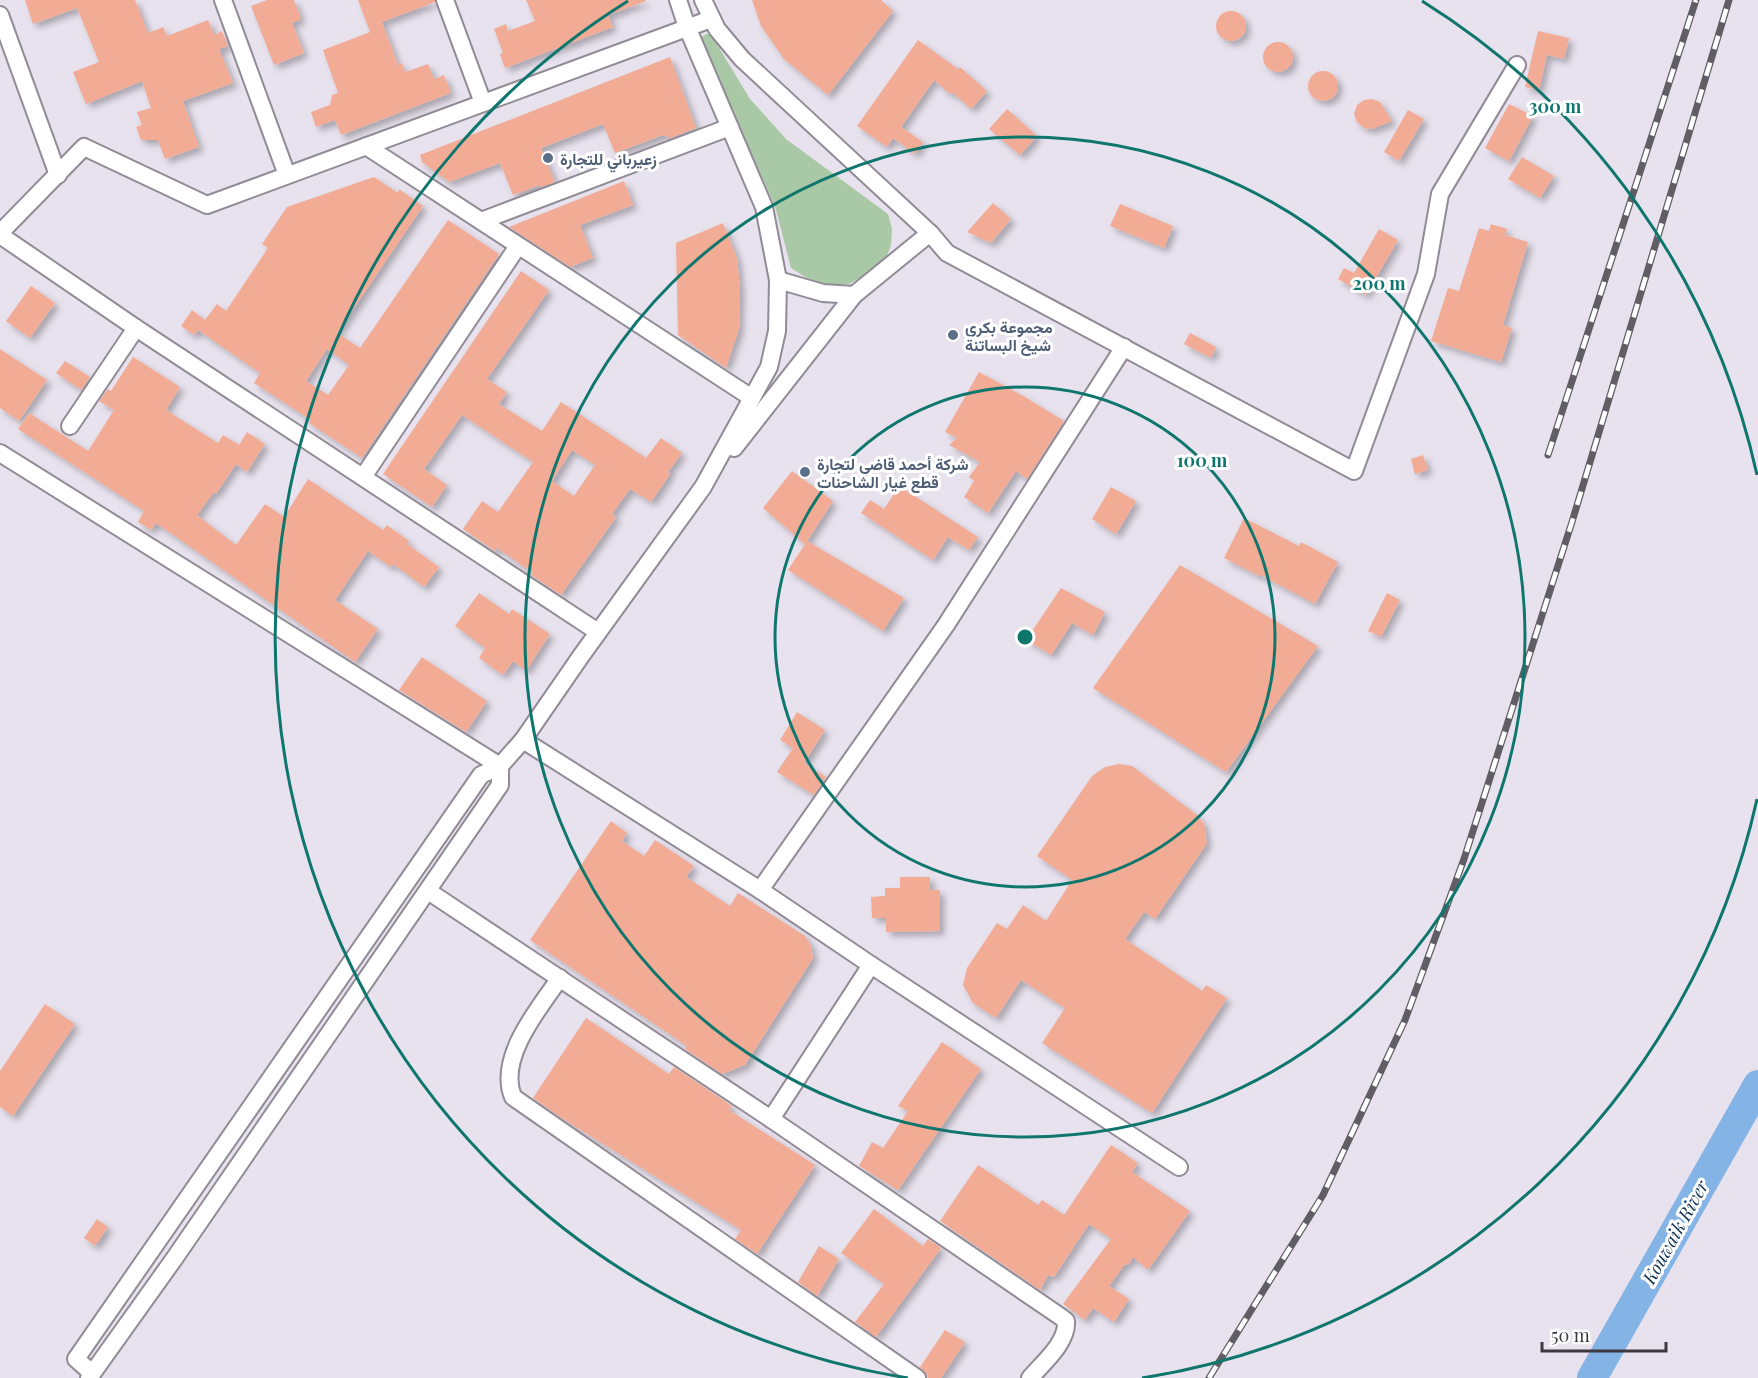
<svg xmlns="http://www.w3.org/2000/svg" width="1758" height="1378" viewBox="0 0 1758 1378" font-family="'Playfair Display',Vazirmatn,serif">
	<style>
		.green { fill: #a9c8a5 }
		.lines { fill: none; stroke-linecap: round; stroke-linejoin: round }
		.river { stroke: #84b3e6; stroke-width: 30 }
		.building { fill: #f2ab95; fill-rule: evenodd; filter: url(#shadow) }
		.minor-casing { stroke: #918b96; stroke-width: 20 }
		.minor { stroke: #fff; stroke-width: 16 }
		.rail-casing { stroke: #615d64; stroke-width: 7 }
		.rail { stroke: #fff; stroke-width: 4.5; stroke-dasharray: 14; stroke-linecap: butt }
		.ring { fill: none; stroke: #0f766e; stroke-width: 3 }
		.service-dot { fill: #5c6f8a; stroke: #fff; stroke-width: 2 }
		.labels { text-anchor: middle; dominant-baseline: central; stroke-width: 6; stroke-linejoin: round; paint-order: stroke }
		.service-label { font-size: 16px; font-weight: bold; fill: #4e5e75; stroke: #fff; text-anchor: start }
		.water-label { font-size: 18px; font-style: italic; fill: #0e3051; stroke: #fff }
		.centre { fill: #0f766e; stroke: #fff; stroke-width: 3 }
		.ring-label { font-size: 18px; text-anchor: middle; font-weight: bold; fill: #0f766e; stroke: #fff; stroke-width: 6; stroke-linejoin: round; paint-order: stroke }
	</style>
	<defs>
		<filter id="shadow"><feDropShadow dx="4.5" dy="4.5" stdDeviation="3" flood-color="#0004"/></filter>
	</defs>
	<rect width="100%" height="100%" fill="#e8e2ee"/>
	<polygon class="green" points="710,33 750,99 786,139 888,214 892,229 891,245 884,264 849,284 826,284 807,278 791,268 775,206 700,37"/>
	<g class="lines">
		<polyline class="river" points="1592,1378 1758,1085"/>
	</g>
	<g class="building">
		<polygon points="25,0 135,0 148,33 163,27 167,36 208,20 214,35 222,31 228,46 219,49 233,83 183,101 199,147 165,159 158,140 141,140 136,127 142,125 137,112 151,108 142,81 86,104 73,72 99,62 77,8 33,24"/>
		<polygon points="267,0 294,0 301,19 292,23 304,53 274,65 251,6"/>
		<polygon points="358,0 435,0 435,2 382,22 398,65 402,63 405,72 428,64 434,79 444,75 451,93 341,135 335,120 316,127 311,112 330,105 332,95 338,93 323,50 370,32"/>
		<polygon points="526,0 645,0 646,1 608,15 613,27 505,68 500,54 503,53 494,29 506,24 508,31 535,21"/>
		<polygon points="752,0 881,0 893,11 828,95 784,59 761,26"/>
		<circle cx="1231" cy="26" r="15"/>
		<polygon points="1538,31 1569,38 1564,59 1547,55 1539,90 1525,87"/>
		<polygon points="918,40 958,69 960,67 987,91 971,109 952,92 950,94 934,80 901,127 923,142 915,154 893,138 887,147 857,126"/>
		<circle cx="1278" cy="57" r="15"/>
		<polygon points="670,57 696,128 670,138 663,135 615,153 603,124 541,148 555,182 541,187 540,185 513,195 500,163 449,182 422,162 420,155"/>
		<circle cx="1323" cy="86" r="15"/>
		<polygon points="1372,99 1380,102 1392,121 1372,129 1364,128 1357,122 1354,114 1357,105 1364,100"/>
		<polygon points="1509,104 1533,116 1509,161 1485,148"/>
		<polygon points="1007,109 1037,136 1020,155 989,129"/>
		<polygon points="1408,110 1424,119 1399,161 1384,152"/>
		<polygon points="1522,157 1554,176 1540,198 1508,179"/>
		<path d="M374,177L398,193L399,189L423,206L337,333L360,348L448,220L499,254L362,458L309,423L311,420L254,383L260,373L198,330L194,335L181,326L192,310L205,320L217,304L226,311L268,248L262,244L287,207ZM327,349L349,365L328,395L306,381Z"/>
		<polygon points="624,181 633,205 580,225 593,258 570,267 509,227"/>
		<polygon points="993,203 1011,219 991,243 967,232"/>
		<polygon points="1120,204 1173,226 1164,248 1110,226"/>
		<polygon points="723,223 737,258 740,290 739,329 726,368 678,335 676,243"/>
		<polygon points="1491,224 1507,229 1505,235 1528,242 1503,325 1512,328 1501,362 1431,341 1448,288 1459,291 1479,228 1489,231"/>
		<polygon points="1379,229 1398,240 1366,295 1338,279 1344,268 1354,273"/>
		<path d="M521,271L549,290L487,379L507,392L499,404L542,431L561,402L646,458L661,438L682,453L668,472L670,474L651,502L630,489L612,514L616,517L561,595L531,575L533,573L497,548L495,551L463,529L482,501L498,512L533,462L462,415L424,469L447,485L432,507L383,474ZM572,450L595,465L574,496L552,481Z"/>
		<polygon points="31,286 55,303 30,338 6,321"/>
		<polygon points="1190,333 1216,347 1211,358 1184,344"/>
		<polygon points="0,349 47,380 19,421 0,408"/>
		<polygon points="133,357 180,387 166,410 218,443 223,435 239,445 247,432 265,444 247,472 236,464 216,494 214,492 197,515 236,545 265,504 284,517 308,479 383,530 387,525 409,541 407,544 439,567 424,587 393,564 391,567 368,551 335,600 378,629 355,662 156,523 151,530 138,522 144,511 18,429 29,413 88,451 114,410 99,401 108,389 111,391"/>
		<polygon points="65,361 90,377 81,390 56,373"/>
		<polygon points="979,372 1025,397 1064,421 1027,479 1016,471 988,513 964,497 974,481 969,477 980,462 949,445 957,438 945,432"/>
		<polygon points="1423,455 1428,470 1415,474 1411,459"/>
		<polygon points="792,471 833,501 807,541 904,598 883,631 788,570 805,544 763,508"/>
		<polygon points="899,486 978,537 969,550 948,537 933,560 861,513 870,500 884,509"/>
		<polygon points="1111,487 1136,501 1116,534 1092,519"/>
		<polygon points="1244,518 1299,546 1301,542 1338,562 1315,604 1259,574 1259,576 1224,558"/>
		<polygon points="1180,565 1318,646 1226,772 1093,688"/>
		<polygon points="1061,588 1105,612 1093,635 1072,623 1051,655 1026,640"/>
		<polygon points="479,593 509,614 512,609 550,634 526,671 513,661 503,675 479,658 485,648 455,626"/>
		<polygon points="1387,593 1400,600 1381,637 1368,631"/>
		<polygon points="422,657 487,701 466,732 399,690"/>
		<polygon points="797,712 825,730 804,763 826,777 814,795 777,772 793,748 780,740"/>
		<polygon points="1119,764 1132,766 1197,815 1204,824 1207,843 1155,919 1144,912 1125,939 1202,991 1206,985 1227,998 1152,1113 1042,1043 1065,1008 1021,980 996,1018 973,1003 963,985 967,968 997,923 1007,929 1023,905 1046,921 1072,880 1037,856 1092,776 1105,767"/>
		<polygon points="611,821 627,833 622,841 644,856 655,840 694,866 686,877 730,906 738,893 805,936 811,946 813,958 745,1065 722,1074 685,1049 687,1046 530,940"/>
		<polygon points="900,877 930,877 930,890 940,890 940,931 886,932 886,918 872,918 871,897 885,896 885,888 900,888"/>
		<polygon points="45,1004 75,1024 13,1116 0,1107 0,1071"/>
		<polygon points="586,1018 669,1074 674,1067 732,1106 729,1110 815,1165 757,1254 735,1239 741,1230 563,1119 533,1098"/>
		<polygon points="942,1042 981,1069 898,1190 859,1166 872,1142 883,1148 908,1111 898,1106"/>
		<polygon points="1111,1145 1138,1163 1132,1172 1190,1211 1148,1270 1133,1257 1128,1265 1125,1264 1109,1286 1129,1299 1114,1322 1093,1308 1085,1320 1063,1304 1111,1239 1089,1224 1054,1277 1048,1275 1040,1290 940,1221 978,1165 1038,1205 1042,1200 1064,1215"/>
		<polygon points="874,1209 923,1246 928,1239 941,1248 876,1337 855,1322 884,1284 841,1253"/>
		<polygon points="97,1219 108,1227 95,1246 84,1238"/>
		<polygon points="819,1246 839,1259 817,1296 798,1282"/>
		<polygon points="945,1330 965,1342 941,1378 928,1378 926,1373 920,1367"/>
	</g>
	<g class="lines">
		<defs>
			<g id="minor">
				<polyline points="223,0 287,175"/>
				<polyline points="445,0 483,103"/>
				<polyline points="703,0 717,29 742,59 930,233 947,253 1354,471 1426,274 1440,194 1517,65"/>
				<polyline points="0,15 58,175"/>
				<polyline points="366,146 752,398"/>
				<polyline points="481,221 730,127"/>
				<polyline points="0,233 84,147 207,205 711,19"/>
				<polyline points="0,235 136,328 598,632"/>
				<polyline points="778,280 823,293 854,295"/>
				<polyline points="70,426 136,328"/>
				<polyline points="734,448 854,295 930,233"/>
				<polyline points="0,453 500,766"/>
				<polyline points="363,477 518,246"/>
				<polyline points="523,740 760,890 871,965 1179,1167"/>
				<polyline points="760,890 946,625 1124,347"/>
				<path d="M428,891L771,1119L1061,1317L1066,1321C1068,1342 1043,1363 1030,1378"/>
				<path d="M560,978C539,1008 497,1058 513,1097L917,1378"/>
				<polyline points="771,1119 871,965"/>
				<polyline points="92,1373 76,1359 481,775 500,766"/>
				<polyline points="89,1378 174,1259 500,785 500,766 523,740 581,656 703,487 769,367 777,331 778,280 764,207 687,27 678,0"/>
			</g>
		</defs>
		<use href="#minor" class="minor-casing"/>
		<use href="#minor" class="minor"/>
		<defs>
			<g id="rail">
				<polyline points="1548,455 1696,0"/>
				<polyline points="1209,1378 1323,1195 1405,1020 1464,859 1572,522 1729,0"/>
			</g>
		</defs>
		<use href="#rail" class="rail-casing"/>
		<use href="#rail" class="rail"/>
	</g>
	<g class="ring">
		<circle cx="1025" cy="637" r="250"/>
		<circle cx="1025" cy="637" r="500"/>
		<path d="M1757 799A750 750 0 0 1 1142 1378M908 1378A750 750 0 0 1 628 1M1422 1A750 750 0 0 1 1757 475"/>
	</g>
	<g class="service-dot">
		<circle cx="548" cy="158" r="6"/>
		<circle cx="953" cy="335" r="6"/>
		<circle cx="805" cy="472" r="6"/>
	</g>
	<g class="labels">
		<g class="service-label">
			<text x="560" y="158">زعيرباني للتجارة</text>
			<text x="965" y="326">مجموعة بكري<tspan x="965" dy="18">شيخ البساتنة</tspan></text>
			<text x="817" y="463">شركة أحمد قاضي لتجارة<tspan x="817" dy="18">قطع غيار الشاحنات</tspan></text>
		</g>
		<g class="water-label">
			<text transform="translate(1675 1232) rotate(-61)">Kouwaik River</text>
		</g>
	</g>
	<circle cx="1025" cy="637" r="9" class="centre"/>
	<g class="ring-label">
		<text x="1555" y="113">300 m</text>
		<text x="1379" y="290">200 m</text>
		<text x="1202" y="467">100 m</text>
	</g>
	<path d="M1542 1342v9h124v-9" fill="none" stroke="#3c393e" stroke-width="3"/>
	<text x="1551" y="1342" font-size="18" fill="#3c393e" stroke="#ffffff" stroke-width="4.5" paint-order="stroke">50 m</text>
</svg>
